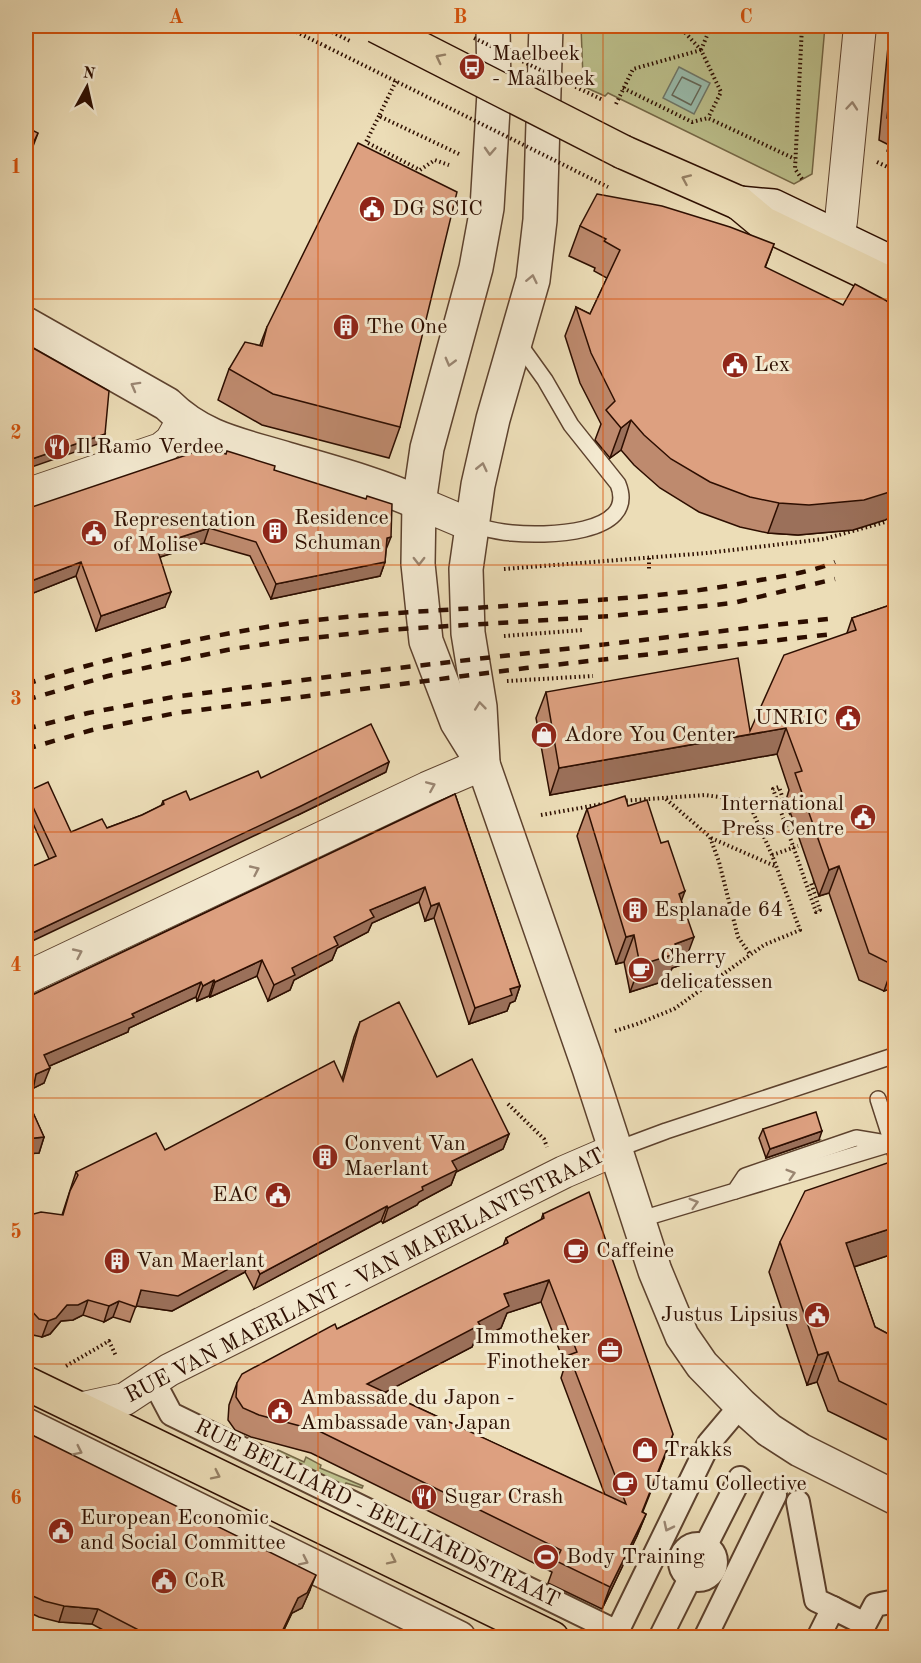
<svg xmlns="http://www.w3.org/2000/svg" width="921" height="1663" viewBox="0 0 921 1663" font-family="'Old Standard TT',serif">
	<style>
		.green { fill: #bcc08c; stroke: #746746; stroke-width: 1.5 }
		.water { fill: #99bcad; stroke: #6e7668; stroke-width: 1.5 }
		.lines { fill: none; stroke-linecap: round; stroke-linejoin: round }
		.shore { stroke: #636556; stroke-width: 1.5 }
		.service-casing { stroke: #5d422e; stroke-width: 18 }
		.pedestrian-casing { stroke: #5d422e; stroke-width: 26 }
		.minor-casing { stroke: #5d422e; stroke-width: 34 }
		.tertiary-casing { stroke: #5d422e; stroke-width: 36 }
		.secondary-casing { stroke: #2d0e00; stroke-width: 36 }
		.primary-casing { stroke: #2d0e00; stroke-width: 36 }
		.trunk-casing { stroke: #2d0e00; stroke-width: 36 }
		.path { stroke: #2d0e00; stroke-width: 4; stroke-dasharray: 1.5 3; stroke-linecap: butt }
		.service { stroke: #f3e9d0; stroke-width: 15 }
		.pedestrian { stroke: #f3e9d0; stroke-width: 22 }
		.minor { stroke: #f3e9d0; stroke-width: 32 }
		.tertiary { stroke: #f3e9d0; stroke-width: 33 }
		.secondary { stroke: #f3e9d0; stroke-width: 33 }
		.primary { stroke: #ecddb7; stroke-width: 33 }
		.trunk { stroke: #ecddb7; stroke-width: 33 }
		.rail { stroke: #2d0e00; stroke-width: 4.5; stroke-dasharray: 10 10; stroke-linecap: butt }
		.primary-bridge-casing { stroke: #2d0e00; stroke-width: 36; stroke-linecap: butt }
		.path-bridge { stroke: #2d0e00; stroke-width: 4; stroke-dasharray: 1.5 3; stroke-linecap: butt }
		.primary-bridge { stroke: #ecddb7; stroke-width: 33 }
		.wall { fill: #be8a6e; stroke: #2d0e00; stroke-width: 1.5; fill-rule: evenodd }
		.shaded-wall { fill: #9b705a; stroke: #2d0e00; stroke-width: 1.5 }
		.building { fill: #dda080; stroke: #2d0e00; stroke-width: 1.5; fill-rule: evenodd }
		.oneway { stroke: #968065 }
		.oneway2 { stroke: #9a8672 }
		.grid { fill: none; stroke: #d5520b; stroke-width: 1.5; stroke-opacity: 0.55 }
		.labels { text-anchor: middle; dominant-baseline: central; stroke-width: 6; stroke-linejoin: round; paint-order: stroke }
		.poi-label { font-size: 22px; fill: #2d0e00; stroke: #f3e9d0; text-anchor: start }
		.street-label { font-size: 22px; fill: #2d0e00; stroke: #f3e9d0 }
		.neatline { fill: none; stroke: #d5520b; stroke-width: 2 }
		.grid-label { font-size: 20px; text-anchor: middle; font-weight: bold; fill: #d5520b }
	</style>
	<rect width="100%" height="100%" fill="#ecddb7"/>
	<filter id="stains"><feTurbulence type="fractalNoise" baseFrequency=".00333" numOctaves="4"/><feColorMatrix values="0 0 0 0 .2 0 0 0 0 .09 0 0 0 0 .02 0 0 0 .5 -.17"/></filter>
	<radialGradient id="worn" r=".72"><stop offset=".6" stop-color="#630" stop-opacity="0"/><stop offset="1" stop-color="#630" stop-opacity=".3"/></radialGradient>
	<g class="green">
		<polygon points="581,26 825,26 812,174 794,184 608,93 605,96 580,85 583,78"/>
		<polygon points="278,1450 304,1462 306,1457 321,1465 320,1468 363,1486 362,1488 346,1483 344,1487 276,1453"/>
	</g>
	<polygon class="water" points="679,67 710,83 694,114 663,98"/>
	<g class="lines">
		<polygon class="shore" points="682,77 701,86 691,105 672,95"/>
		<defs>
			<g id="service">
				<path d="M471,525C484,528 498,532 512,533C542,536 639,536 618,484L571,425L545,380L517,341"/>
				<polyline points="878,1099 896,1155"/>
				<polyline points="615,1150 666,1131 896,1055"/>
				<polyline points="735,1191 887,1145"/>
				<polyline points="638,1220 735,1191 745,1176 856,1138 892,1144"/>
			</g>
			<g id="pedestrian">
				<polyline points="153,1380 171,1414 617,1632 624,1638"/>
				<polyline points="798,1502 816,1600 833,1608 818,1638"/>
				<circle cx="698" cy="1562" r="18"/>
				<polyline points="706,1545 740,1478"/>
				<polyline points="833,1608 865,1624 875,1605 896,1601"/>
				<polyline points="617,1632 709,1443 741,1405"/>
				<polyline points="660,1638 690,1578"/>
				<polyline points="705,1638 775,1495"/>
			</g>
			<g id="minor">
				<polyline points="838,238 841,221 860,26"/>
				<polyline points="26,495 161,449 171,441 183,420"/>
				<polyline points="419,503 471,525"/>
				<polyline points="26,978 427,788 483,764"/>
				<polyline points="79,1409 125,1399 169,1370 564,1172 615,1150"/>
			</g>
			<g id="tertiary">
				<polyline points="493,26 494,93 487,208 476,268 427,448 419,503 418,564 426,641 457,722 483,764 589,1068 655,1271 682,1336 702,1365 741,1405 769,1430 800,1450 896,1498"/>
				<path d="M26,324L167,404C202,439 241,445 287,459C332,472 377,484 419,503"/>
				<polyline points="483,762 480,707 468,633 466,569 478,485 493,419 533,280 540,220 546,26"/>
				<polyline points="26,1425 459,1638"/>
			</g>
			<polyline id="secondary" points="739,203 773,206 896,265"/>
			<g id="primary">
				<polyline points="623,152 739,203"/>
				<polyline points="26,1383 552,1638"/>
			</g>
			<polyline id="trunk" points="739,203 763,223 896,287"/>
		</defs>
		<use href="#service" class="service-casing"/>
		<use href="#pedestrian" class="pedestrian-casing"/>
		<use href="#minor" class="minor-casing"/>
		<use href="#tertiary" class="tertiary-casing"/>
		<use href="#secondary" class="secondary-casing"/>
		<use href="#primary" class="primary-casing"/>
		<use href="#trunk" class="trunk-casing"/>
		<g class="path">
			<polyline points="284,26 325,46"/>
			<polyline points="319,26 332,32"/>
			<polyline points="679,26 701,50 721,92 708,118"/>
			<polyline points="701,50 711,26"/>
			<polyline points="396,81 379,116 459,154"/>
			<polyline points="623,88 692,122 708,118 795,159"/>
			<polyline points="616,104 633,69 701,50"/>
			<polyline points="379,116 366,142 420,170 435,160 449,165"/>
			<polyline points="877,162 896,171"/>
			<polyline points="802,179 795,169 802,26"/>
			<polyline points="649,558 649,570"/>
			<polyline points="504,569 707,553 824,539 896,519"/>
			<polyline points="504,636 583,630"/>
			<polyline points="507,681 593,676"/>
			<polyline points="666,799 710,837 719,862 738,937 750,954"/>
			<polyline points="790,813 788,814 779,787 773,789 816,912 820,910 811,883 814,882"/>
			<polyline points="541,815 608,803"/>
			<polyline points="711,838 777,867"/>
			<polyline points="772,855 798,846"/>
			<polyline points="615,1031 637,1024 674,1009 764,945 800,930 772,855 748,801 705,795 621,801"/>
			<polyline points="508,1104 544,1139 547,1147"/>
			<polyline points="66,1366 109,1341 116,1356"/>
		</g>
		<use href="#service" class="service"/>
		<use href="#pedestrian" class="pedestrian"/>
		<use href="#minor" class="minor"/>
		<use href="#tertiary" class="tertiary"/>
		<use href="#secondary" class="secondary"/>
		<use href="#primary" class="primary"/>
		<use href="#trunk" class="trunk"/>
		<g class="rail">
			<path d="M26,684C110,657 198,637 286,624C353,614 422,612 489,607C580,601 671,598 760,580C785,576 811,572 835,562"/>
			<polyline points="26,700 108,676 227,650 285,641 385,630 612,616 733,603 835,579"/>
			<polyline points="26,729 88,713 173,697 389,669 836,618"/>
			<polyline points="26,749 92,730 176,713 526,668 833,634"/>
		</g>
		<defs>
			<polyline id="primary-bridge" points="376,26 623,152"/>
		</defs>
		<use href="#primary-bridge" class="primary-bridge-casing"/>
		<g class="path-bridge">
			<polyline points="332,32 350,41"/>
			<polyline points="474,38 603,100"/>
			<polyline points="325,46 608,187"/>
		</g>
		<use href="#primary-bridge" class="primary-bridge"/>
	</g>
	<g class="wall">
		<polygon points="890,26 896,26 896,155 887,151 889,145 879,140"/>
		<polygon points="580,226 774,244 765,268 885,520 853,530 798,535 768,533 740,527 699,512 660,488 634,465 621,450 610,458 595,440 601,424 580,383 565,336 576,307 590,314 607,278 594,271 595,268 569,256"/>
		<polygon points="267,327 400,427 389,458 262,425 218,400 229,369 260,345"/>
		<polygon points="274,470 386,550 385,562 380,576 271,599 250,556 204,543 160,557 165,607 96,631 76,576 26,596 26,509"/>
		<polygon points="896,603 896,987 884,991 859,980 829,893 819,896 786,800 789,790 777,754 550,795 536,718 546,692 750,731 847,633 852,618"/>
		<polygon points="386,772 298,815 49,859 26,808 26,792 71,832 107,828 142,815 161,806 163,801 190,800 261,778"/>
		<polygon points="455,794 520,986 515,1001 510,1003 507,1011 469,1024 434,918 425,921 419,902 372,923 368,932 337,948 332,960 294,980 290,990 268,1001 257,976 210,997 209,996 197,1001 196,997 129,1028 128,1032 49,1066 44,1083 33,1088 30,1106 44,1137 39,1153 26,1154 26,998"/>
		<polygon points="628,806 661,843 681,901 684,964 672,968 668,980 630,992 624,962 616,964 577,836 587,809"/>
		<polygon points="360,1022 437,1077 509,1134 503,1149 456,1172 451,1185 419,1202 417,1205 383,1223 381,1221 254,1289 245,1272 172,1311 136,1306 130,1322 113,1317 104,1322 83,1315 73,1320 61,1321 50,1334 42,1337 33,1335 26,1326 26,1216 62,1215 76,1172 165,1150 342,1079 354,1037"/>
		<polygon points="763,1129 819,1140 766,1158 759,1138"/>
		<polygon points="896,1160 896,1253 854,1267 875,1327 896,1338 896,1444 828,1411 817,1382 807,1385 769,1272 780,1242"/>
		<path d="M543,1214L665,1456L642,1512L646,1514L637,1536L602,1609L548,1583L552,1572L311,1453L251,1437L235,1430L228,1420L229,1405L237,1383L337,1329L503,1246L506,1238L541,1220ZM541,1302L565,1365L561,1378L605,1495L385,1392L472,1347L474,1342L501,1328L507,1313Z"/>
		<polygon points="26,1432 310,1590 302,1608 292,1613 280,1638 118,1638 92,1624 59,1622 39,1617 26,1611"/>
	</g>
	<g class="shaded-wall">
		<polygon points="38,133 32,149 26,163 26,158"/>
		<polygon points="631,420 621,450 610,458 621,428"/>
		<polygon points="105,434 101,443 26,469 26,461"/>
		<polygon points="896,490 896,515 885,520 853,530 798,535 768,533 779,503"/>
		<polygon points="209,528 204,543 151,560 156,545"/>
		<polygon points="391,537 385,552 387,538"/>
		<polygon points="81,562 76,576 26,596 26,583"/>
		<polygon points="385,562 380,576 271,599 276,584"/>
		<polygon points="171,592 165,607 96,631 101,616"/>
		<polygon points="786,728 777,754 550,795 559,768"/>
		<polygon points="389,762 386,772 298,815 26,944 26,936"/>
		<polygon points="839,866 829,893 819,896 829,870"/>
		<polygon points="425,887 419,902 372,923 368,932 337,948 332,960 294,980 290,990 268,1001 274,985 292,968 370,910"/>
		<polygon points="685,891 675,918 679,894"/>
		<polygon points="439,903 434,918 425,921 431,906"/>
		<polygon points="634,935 624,962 616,964 626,937"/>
		<polygon points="694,937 684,964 672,968 668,980 630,992 640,965 675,944"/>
		<polygon points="262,960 257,976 210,997 215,982"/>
		<polygon points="896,964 896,987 884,991 893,965"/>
		<polygon points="214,980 209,996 197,1001 203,986"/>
		<polygon points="201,982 196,997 129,1028 128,1032 38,1071 44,1055"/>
		<polygon points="520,986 515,1001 510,1003 507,1011 469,1024 475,1008 510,989"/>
		<polygon points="50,1068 44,1083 30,1090 36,1074"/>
		<polygon points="822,1131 819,1140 766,1158 770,1149"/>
		<polygon points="509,1134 503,1149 456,1172 451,1185 419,1202 417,1205 383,1223 388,1208 422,1187 452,1161"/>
		<polygon points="44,1137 39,1153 26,1154 26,1139"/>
		<polygon points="387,1206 381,1221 254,1289 260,1274"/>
		<polygon points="896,1227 896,1253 835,1273 846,1243"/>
		<polygon points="251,1257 245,1272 172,1311 136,1306 141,1290"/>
		<polygon points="549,1280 541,1302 507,1313 501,1328 474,1342 472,1347 359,1406 367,1384 504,1294"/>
		<polygon points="88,1300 83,1315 73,1320 61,1321 50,1334 42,1337 48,1321 67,1305"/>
		<polygon points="119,1301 113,1317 104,1322 109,1306"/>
		<polygon points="26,1308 29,1308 26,1317"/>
		<polygon points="828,1352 817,1382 807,1385 818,1355"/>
		<polygon points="673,1434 665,1456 634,1534 642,1512"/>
		<polygon points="646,1514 637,1536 602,1609 610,1587"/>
		<polygon points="316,1575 310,1590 302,1608 292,1613 280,1638 279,1638 298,1598"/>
		<polygon points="64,1606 98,1609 92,1624 59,1622"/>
	</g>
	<g class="building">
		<polygon points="896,31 896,122 887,118"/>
		<polygon points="26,127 38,133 26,158"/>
		<polygon points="358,143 457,192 400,427 273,394 229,369 245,342 262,346 267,327"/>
		<polygon points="597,194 662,206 730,227 774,244 765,267 843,305 855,284 885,300 896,308 896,490 864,500 809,505 779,503 750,497 710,482 671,459 644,435 631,420 621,428 606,410 615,401 591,353 576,307 590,314 620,250 604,241 606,239 580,226"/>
		<polygon points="26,344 109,391 105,434 26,461"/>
		<polygon points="207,448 226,454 227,451 275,466 274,470 366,499 367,496 392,504 391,537 387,538 385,562 276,584 256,542 209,528 156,545 171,592 101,616 81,562 26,583 26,509"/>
		<polygon points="896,603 896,964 893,965 869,953 839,866 829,870 795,773 802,771 786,728 559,768 546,692 738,658 750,731 784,655 856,630 852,618"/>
		<polygon points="371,724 389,762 301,806 26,936 26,869 56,856 26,792 48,782 71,832 102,819 107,828 142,815 164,804 163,801 186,791 190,800 258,771 261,778"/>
		<polygon points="455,794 520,986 510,989 512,995 475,1008 439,903 431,906 425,887 370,910 374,917 334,937 338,945 292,968 295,975 274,985 262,960 215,982 214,980 203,986 201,982 132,1014 134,1017 44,1055 50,1068 36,1074 30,1106 44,1137 26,1139 26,998"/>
		<polygon points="625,796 628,806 647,800 661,843 668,841 685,891 679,894 694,937 675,944 678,953 640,965 634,935 626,937 587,809"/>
		<polygon points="399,1002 437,1077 472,1059 509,1134 452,1161 457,1170 422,1187 423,1190 388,1208 387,1206 260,1274 251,1257 178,1296 141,1290 136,1307 119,1301 109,1306 88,1300 78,1305 67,1305 56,1318 48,1321 39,1319 29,1308 26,1308 26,1216 41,1212 63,1215 70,1191 78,1175 76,1172 156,1133 165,1150 334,1061 343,1081 360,1022"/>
		<polygon points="816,1112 822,1131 770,1149 763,1129"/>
		<polygon points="896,1160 896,1227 846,1243 875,1327 896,1338 896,1409 839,1381 828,1352 818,1355 780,1242 805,1191"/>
		<path d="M589,1192L673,1434L642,1512L646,1514L610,1587L556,1561L561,1550L319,1431L259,1415L243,1408L236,1397L237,1383L242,1374L335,1324L337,1329L508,1243L506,1238L544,1218L543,1214ZM549,1280L577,1352L569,1355L626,1504L367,1384L480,1325L478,1322L509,1306L504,1294Z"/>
		<polygon points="26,1432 316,1575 307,1593 298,1598 279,1638 154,1638 98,1609 64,1606 44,1601 26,1593"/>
	</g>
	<defs><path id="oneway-chevron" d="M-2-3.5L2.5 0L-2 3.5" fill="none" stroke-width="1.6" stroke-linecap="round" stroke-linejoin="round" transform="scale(1.5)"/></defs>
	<g class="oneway">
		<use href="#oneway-chevron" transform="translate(440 58) rotate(-153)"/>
		<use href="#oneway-chevron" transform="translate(686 179) rotate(-156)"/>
		<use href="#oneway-chevron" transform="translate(216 1475) rotate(26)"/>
		<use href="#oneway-chevron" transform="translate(392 1560) rotate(26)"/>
	</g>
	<g class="oneway2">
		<use href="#oneway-chevron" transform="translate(852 106) rotate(-85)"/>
		<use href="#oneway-chevron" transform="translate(490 151) rotate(93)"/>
		<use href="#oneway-chevron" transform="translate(532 279) rotate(-78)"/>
		<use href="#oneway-chevron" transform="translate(450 362) rotate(105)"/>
		<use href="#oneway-chevron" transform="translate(135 386) rotate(-151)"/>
		<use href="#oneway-chevron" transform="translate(482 467) rotate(-77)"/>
		<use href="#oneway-chevron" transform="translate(419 561) rotate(90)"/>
		<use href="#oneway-chevron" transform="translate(480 706) rotate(-96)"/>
		<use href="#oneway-chevron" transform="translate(431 786) rotate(-23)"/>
		<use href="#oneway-chevron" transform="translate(255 870) rotate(-25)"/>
		<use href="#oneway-chevron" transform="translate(78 953) rotate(-25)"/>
		<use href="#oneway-chevron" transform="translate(791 1174) rotate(-17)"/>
		<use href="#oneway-chevron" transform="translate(694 1203) rotate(-16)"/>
		<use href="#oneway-chevron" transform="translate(78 1451) rotate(26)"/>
		<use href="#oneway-chevron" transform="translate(668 1527) rotate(116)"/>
		<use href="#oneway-chevron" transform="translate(304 1561) rotate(26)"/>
	</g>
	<path class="grid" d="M318,26V1638M603,26V1638M26,299H896M26,565H896M26,832H896M26,1098H896M26,1364H896"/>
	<defs>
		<symbol id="bus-disc" viewBox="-11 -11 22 22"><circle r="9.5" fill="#8f2418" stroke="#f3e9d0"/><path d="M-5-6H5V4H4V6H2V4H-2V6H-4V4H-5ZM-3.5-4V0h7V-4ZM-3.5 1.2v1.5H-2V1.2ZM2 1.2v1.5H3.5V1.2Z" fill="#fff"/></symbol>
		<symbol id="civic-disc" viewBox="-11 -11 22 22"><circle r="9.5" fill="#8f2418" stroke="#f3e9d0"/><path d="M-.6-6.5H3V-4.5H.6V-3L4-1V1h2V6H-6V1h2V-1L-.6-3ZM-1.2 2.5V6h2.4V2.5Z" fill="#fff"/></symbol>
		<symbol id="building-disc" viewBox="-11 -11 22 22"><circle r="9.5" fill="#8f2418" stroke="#f3e9d0"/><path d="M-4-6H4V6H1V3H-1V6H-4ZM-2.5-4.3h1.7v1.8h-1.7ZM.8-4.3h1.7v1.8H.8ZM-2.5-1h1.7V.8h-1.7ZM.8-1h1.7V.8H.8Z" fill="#fff"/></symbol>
		<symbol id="restaurant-disc" viewBox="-11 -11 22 22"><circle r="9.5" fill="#8f2418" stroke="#f3e9d0"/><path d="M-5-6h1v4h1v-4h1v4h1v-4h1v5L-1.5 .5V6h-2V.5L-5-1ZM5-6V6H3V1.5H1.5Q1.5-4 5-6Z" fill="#fff"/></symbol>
		<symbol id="shop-disc" viewBox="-11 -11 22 22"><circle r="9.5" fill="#8f2418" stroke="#f3e9d0"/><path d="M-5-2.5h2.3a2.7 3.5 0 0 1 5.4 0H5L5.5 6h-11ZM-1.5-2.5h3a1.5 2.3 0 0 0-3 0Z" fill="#fff"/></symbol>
		<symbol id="cafe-disc" viewBox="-11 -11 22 22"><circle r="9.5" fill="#8f2418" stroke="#f3e9d0"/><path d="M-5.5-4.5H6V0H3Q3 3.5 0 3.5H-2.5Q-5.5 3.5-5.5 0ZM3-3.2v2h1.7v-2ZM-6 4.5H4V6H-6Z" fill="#fff"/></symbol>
		<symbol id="office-disc" viewBox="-11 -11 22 22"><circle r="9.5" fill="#8f2418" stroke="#f3e9d0"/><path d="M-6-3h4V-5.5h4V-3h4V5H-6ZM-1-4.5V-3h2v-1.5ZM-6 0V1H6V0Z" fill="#fff"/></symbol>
		<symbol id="stadium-disc" viewBox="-11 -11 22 22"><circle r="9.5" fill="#8f2418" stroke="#f3e9d0"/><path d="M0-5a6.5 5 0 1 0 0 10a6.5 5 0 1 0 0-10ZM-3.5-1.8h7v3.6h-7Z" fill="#fff"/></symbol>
	</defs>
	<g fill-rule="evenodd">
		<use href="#bus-disc" x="457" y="52" width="30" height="30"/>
		<use href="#civic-disc" x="357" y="194" width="30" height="30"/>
		<use href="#building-disc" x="331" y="312" width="30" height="30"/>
		<use href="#civic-disc" x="720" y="350" width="30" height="30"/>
		<use href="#restaurant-disc" x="42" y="432" width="30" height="30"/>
		<use href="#building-disc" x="260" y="516" width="30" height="30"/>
		<use href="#civic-disc" x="79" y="518" width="30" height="30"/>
		<use href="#civic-disc" x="833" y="703" width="30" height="30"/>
		<use href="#shop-disc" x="529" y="720" width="30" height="30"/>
		<use href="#civic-disc" x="848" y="802" width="30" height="30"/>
		<use href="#building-disc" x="620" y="895" width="30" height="30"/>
		<use href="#cafe-disc" x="626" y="955" width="30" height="30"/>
		<use href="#building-disc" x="310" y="1142" width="30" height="30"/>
		<use href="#civic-disc" x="263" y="1180" width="30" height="30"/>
		<use href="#cafe-disc" x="561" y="1236" width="30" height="30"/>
		<use href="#building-disc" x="102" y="1246" width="30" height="30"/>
		<use href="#civic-disc" x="802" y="1300" width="30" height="30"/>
		<use href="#office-disc" x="595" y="1335" width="30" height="30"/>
		<use href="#civic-disc" x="265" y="1396" width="30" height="30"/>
		<use href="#shop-disc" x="630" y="1435" width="30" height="30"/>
		<use href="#cafe-disc" x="610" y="1469" width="30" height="30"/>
		<use href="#restaurant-disc" x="409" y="1482" width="30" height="30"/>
		<use href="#civic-disc" x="46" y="1516" width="30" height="30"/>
		<use href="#stadium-disc" x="531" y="1542" width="30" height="30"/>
		<use href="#civic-disc" x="149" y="1566" width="30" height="30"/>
	</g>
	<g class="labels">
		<g class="poi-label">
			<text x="492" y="54">Maelbeek<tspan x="492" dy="25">- Maalbeek</tspan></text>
			<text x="392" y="209">DG SCIC</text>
			<text x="366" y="327">The One</text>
			<text x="754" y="365">Lex</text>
			<text x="76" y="447">Il Ramo Verdee</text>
			<text x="294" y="518">Residence<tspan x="294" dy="25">Schuman</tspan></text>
			<text x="113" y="520">Representation<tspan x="113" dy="25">of Molise</tspan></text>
			<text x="828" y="718" text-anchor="end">UNRIC</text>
			<text x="564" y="735">Adore You Center</text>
			<text x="844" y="804" text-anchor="end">International<tspan x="844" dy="25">Press Centre</tspan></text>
			<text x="654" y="910">Esplanade 64</text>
			<text x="660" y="957">Cherry<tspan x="660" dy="25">delicatessen</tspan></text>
			<text x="344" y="1144">Convent Van<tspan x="344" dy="25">Maerlant</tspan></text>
			<text x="258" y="1195" text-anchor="end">EAC</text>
			<text x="596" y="1251">Caffeine</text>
			<text x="136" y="1261">Van Maerlant</text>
			<text x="798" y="1315" text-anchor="end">Justus Lipsius</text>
			<text x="590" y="1337" text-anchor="end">Immotheker<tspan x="590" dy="25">Finotheker</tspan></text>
			<text x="300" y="1398">Ambassade du Japon -<tspan x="300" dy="25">Ambassade van Japan</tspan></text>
			<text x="664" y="1450">Trakks</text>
			<text x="644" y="1484">Utamu Collective</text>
			<text x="444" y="1497">Sugar Crash</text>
			<text x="80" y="1518">European Economic<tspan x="80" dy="25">and Social Committee</tspan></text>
			<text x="566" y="1557">Body Training</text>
			<text x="184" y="1581">CoR</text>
		</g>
		<g class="street-label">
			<text transform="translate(365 1276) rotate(-27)">RUE VAN MAERLANT - VAN MAERLANTSTRAAT</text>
			<text transform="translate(377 1514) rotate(26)">RUE BELLIARD - BELLIARDSTRAAT</text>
		</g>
	</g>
	<rect width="921" height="1663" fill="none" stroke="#ecddb7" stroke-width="66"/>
	<g transform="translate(87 87) rotate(8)" stroke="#f3e9d0" stroke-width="4.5" paint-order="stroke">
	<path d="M0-4.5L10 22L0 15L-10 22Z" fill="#2d0e00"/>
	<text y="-9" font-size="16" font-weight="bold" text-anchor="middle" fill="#2d0e00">N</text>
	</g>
	<rect x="33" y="33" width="855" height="1597" class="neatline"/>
	<g class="grid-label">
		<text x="176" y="23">A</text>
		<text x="460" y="23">B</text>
		<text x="746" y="23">C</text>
		<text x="16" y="173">1</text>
		<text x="16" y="439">2</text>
		<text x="16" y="705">3</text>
		<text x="16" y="971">4</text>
		<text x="16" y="1238">5</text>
		<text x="16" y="1504">6</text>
	</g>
	<rect width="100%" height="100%" filter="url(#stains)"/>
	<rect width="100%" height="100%" fill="url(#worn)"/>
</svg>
